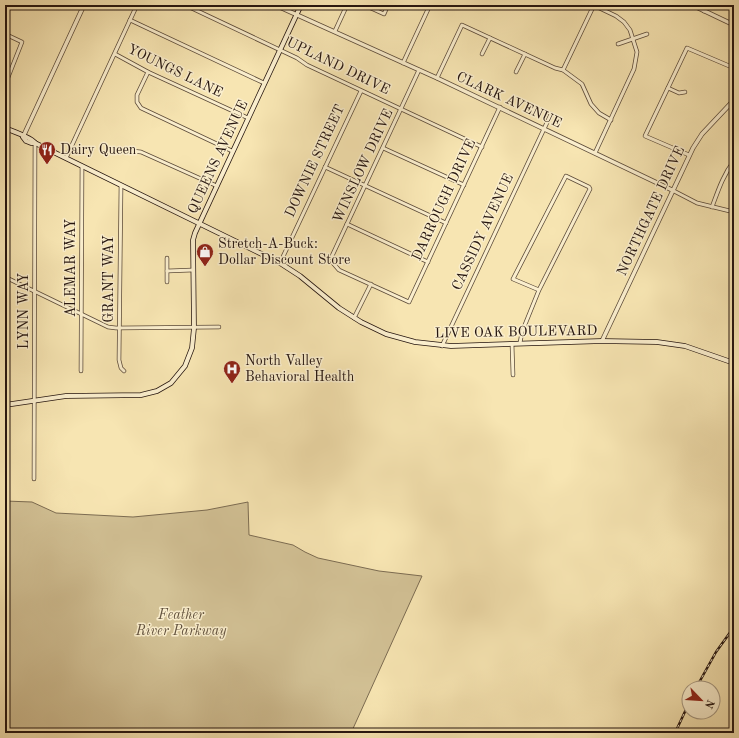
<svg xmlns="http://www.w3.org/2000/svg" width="739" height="738" viewBox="0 0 739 738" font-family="'Old Standard TT',serif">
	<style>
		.green { fill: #d3c296; stroke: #7c6c52 }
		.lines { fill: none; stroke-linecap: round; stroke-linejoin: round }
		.minor-casing { stroke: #5a4938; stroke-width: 4.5 }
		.tertiary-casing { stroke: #5a4938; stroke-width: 5 }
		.secondary-casing { stroke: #25150f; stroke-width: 5.5 }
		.minor { stroke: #faeecd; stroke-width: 3 }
		.tertiary { stroke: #faeecd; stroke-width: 3.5 }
		.secondary { stroke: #faeecd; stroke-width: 4 }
		.rail-casing { stroke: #25150f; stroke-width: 2.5 }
		.rail { stroke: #faeecd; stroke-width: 1; stroke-dasharray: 3; stroke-linecap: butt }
		.labels { text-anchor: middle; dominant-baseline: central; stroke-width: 3; stroke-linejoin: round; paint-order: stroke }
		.street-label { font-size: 14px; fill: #25150f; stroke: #faeecd }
		.poi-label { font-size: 14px; fill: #25150f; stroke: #faeecd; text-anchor: start }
		.park-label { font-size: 14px; font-style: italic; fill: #62523e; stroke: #faeecd }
	</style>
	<rect width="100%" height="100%" fill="#f7e5b2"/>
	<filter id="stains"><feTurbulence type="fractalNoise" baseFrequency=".005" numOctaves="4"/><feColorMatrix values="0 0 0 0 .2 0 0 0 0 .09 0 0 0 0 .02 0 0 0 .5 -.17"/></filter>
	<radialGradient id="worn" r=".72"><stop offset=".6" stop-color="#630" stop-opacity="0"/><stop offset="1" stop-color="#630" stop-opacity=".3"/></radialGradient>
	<polygon class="green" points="5,501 32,502 56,513 133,517 207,510 248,502 249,535 293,545 305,552 318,558 379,571 422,576 351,733 5,733"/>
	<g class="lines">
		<defs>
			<g id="minor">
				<polyline points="185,5 297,58 307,65 482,147"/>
				<polyline points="364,5 384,14 388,5"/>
				<polyline points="593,5 616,16 624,22 630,30 637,52 634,69 595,153"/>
				<polyline points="704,11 706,5"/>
				<polyline points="130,20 264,83"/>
				<polyline points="335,31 347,5"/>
				<polyline points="5,34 22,42 5,85"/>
				<polyline points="618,44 647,34"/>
				<polyline points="115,54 148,72 248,118"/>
				<polyline points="482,54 490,38"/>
				<polyline points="403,63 430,5"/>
				<polyline points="419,70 332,256 333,263 339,270 409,302 500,107"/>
				<polyline points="563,70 594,5"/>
				<polyline points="148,72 137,95 137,102 141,108 232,151"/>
				<polyline points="516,72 525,54"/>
				<polyline points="437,78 462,25 555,68 563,70 582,84 591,104 599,113 611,120"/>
				<polyline points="668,88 679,93 685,92"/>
				<polyline points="383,148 464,185"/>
				<polyline points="132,151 141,152 217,186"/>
				<polyline points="689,155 645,136 687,48 734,68"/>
				<polyline points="66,158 137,5"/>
				<polyline points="325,167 446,223"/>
				<polyline points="121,186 119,360 121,368 124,371"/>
				<polyline points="672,190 697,203 734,212"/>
				<path d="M712,207C718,191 723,175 734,161"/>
				<polyline points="347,224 428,262"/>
				<polyline points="167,258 167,282"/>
				<polyline points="280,263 361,91"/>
				<polyline points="167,271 193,270"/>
				<polyline points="5,277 108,327 116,328 219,327"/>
				<polyline points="354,318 371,284"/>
				<polyline points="520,343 522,332 539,290 590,189 589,187 566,176 513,279 539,290"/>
				<polyline points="512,344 513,375"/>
				<polyline points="442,346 551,114"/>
				<polyline points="81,371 82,166"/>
				<polyline points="34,479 35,143"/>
			</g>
			<g id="tertiary">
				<polyline points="275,5 437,78 672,190"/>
				<polyline points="692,5 734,25"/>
				<polyline points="23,137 84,5"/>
				<polyline points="602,341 693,148 702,134 734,100"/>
			</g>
			<g id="secondary">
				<path d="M5,128C12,131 33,138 35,143L280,263L300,276L339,308L361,322L386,334L415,342L451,346L602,341L657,342L685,346L734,363"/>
				<polyline points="23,137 26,141 31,143 35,143"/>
				<polyline points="5,405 66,396 141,395 157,391 171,383 185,366 192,348 194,328 193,240 195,233 301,5"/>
			</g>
		</defs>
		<use href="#minor" class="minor-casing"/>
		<use href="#tertiary" class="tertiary-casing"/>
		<use href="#secondary" class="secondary-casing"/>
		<use href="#minor" class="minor"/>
		<use href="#tertiary" class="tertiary"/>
		<use href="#secondary" class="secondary"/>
		<defs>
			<g id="rail">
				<polyline points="696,688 716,652 734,627"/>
				<polyline points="675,733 689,703"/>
			</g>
		</defs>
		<use href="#rail" class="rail-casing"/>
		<use href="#rail" class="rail"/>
	</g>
	<defs>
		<symbol id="restaurant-pin" viewBox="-11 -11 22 30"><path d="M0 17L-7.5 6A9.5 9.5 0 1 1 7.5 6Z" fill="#8f2418" stroke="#faeecd"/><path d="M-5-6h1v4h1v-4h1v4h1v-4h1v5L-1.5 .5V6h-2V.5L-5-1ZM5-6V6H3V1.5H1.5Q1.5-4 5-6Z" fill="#fff"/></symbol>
		<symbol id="shop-pin" viewBox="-11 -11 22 30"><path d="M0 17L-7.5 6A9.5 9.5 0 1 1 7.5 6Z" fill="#8f2418" stroke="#faeecd"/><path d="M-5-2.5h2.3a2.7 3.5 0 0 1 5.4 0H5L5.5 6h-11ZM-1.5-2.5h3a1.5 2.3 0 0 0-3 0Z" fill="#fff"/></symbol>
		<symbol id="hospital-pin" viewBox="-11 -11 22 30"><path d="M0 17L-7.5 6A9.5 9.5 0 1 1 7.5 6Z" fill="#8f2418" stroke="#faeecd"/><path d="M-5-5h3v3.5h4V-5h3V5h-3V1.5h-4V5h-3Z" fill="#fff"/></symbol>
	</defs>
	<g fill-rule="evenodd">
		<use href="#restaurant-pin" x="37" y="140" width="20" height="27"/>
		<use href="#shop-pin" x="195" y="242" width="20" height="27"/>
		<use href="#hospital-pin" x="222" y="359" width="20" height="27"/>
	</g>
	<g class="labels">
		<g class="street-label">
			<text transform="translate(338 66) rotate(26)">UPLAND DRIVE</text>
			<text transform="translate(175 71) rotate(26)">YOUNGS LANE</text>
			<text transform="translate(509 100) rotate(25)">CLARK AVENUE</text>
			<text transform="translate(218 157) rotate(-65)">QUEENS AVENUE</text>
			<text transform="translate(315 161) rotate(-65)">DOWNIE STREET</text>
			<text transform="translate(363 166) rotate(-65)">WINSLOW DRIVE</text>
			<text transform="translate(444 200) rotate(-65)">DARROUGH DRIVE</text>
			<text transform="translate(651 211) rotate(-65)">NORTHGATE DRIVE</text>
			<text transform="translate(483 232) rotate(-65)">CASSIDY AVENUE</text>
			<text transform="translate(71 268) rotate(-90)">ALEMAR WAY</text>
			<text transform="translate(109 279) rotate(-90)">GRANT WAY</text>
			<text transform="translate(24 311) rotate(-90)">LYNN WAY</text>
			<text transform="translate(516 332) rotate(-1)">LIVE OAK BOULEVARD</text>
		</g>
		<g class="poi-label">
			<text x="60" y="150">Dairy Queen</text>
			<text x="218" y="244">Stretch-A-Buck:<tspan x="218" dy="16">Dollar Discount Store</tspan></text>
			<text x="245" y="361">North Valley<tspan x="245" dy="16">Behavioral Health</tspan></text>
		</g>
		<g class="park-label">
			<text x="181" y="615">Feather<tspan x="181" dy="16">River Parkway</tspan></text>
		</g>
	</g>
	<rect width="739" height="738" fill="none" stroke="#f7e5b2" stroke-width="20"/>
	<rect x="6" y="6" width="727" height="726" fill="none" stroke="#25150f" stroke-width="2"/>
	<rect x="10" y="10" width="719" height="718" fill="none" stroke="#25150f"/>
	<g transform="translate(701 700) rotate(115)"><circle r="19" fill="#faeecd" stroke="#a59781"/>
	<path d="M0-3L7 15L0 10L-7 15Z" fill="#8f2418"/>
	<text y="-6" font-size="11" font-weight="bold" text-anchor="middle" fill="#25150f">N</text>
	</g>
	<rect width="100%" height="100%" filter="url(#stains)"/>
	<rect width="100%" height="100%" fill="url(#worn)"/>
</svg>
